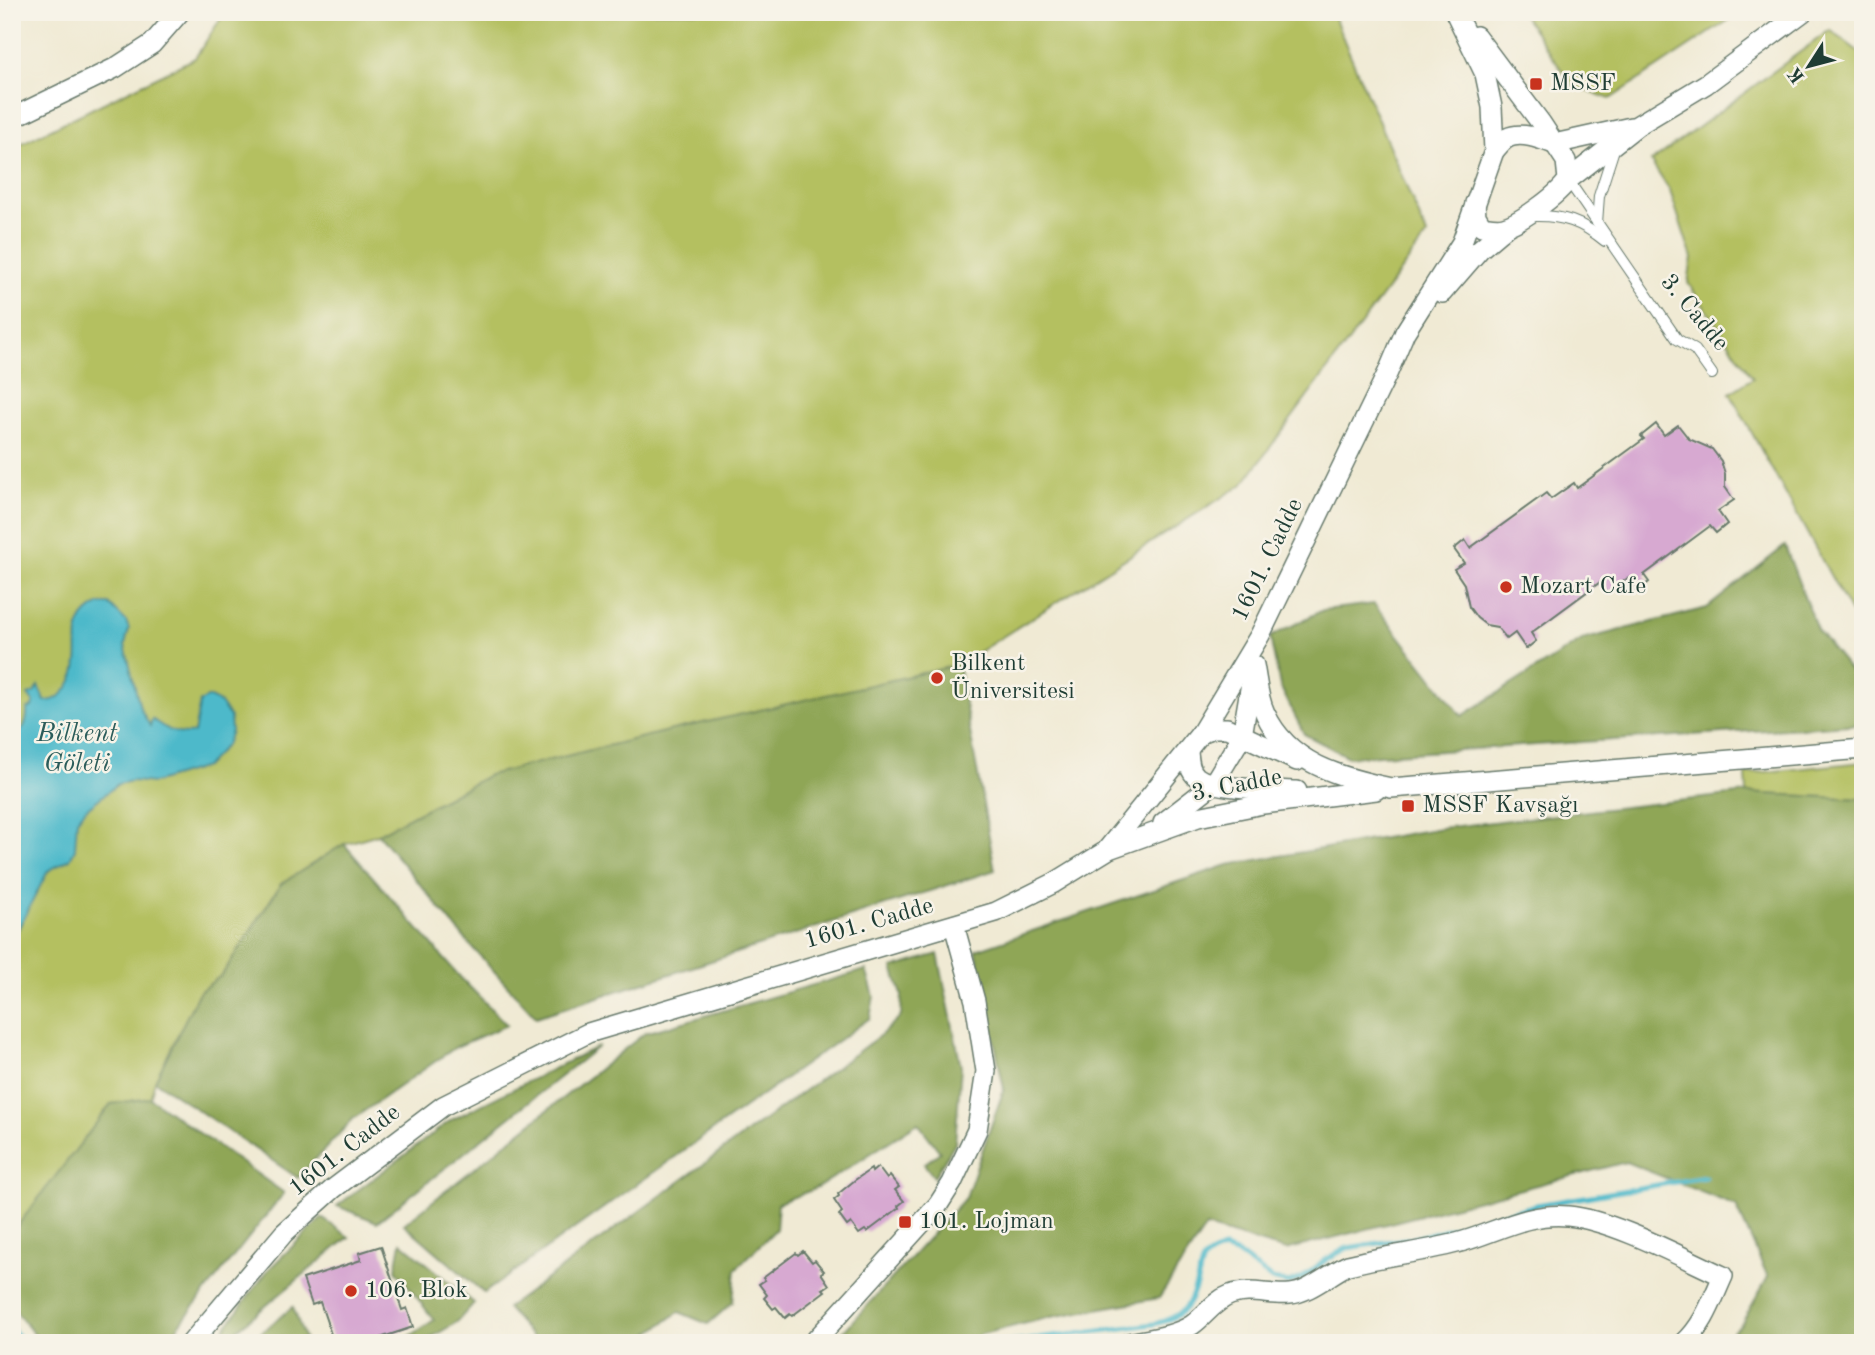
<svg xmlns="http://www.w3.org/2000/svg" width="1875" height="1355" viewBox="0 0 1875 1355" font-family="'Old Standard TT',serif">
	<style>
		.green { fill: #b4c061; stroke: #6a7e4a; stroke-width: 2 }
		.forest { fill: #8fa657; stroke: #577246; stroke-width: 2 }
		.water { fill: #4eb9ca; stroke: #367b7f; stroke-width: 2 }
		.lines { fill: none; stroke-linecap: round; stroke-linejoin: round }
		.stream { stroke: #4eb9ca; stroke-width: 5 }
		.building { fill: #d7a9d1 }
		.lane-casing { stroke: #687a6c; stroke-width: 12 }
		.street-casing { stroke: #687a6c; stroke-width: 22 }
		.lane { stroke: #fff; stroke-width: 10 }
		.street { stroke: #fff; stroke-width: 19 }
		.poi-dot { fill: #c8321e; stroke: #f7f3e8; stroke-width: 2.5 }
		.labels { text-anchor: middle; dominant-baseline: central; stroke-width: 5; stroke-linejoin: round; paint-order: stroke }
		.poi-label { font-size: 24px; fill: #1f3d34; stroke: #f7f3e8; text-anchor: start }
		.street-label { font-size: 24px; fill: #1f3d34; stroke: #f7f3e8 }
		.water-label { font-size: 26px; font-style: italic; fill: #2b5c5a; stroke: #f7f3e8 }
	</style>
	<rect width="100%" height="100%" fill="#f7f3e8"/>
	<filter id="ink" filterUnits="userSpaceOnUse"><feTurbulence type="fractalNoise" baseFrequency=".0143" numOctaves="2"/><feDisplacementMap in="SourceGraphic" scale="14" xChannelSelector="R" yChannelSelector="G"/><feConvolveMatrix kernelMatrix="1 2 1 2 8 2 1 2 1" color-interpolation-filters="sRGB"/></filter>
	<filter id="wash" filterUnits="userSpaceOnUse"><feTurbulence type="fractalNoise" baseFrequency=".00686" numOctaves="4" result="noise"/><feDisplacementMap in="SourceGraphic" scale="28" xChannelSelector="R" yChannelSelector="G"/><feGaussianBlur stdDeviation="1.57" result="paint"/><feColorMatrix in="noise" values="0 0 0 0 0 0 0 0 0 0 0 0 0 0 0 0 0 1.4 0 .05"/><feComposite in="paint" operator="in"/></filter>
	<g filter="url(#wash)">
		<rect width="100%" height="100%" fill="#f0ead4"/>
		<g class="green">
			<polygon points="225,12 1332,12 1427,235 1243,484 958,665 668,731 489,775 378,834 344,844 281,884 222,975 199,992 155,1081 150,1098 111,1104 12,1233 12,148 195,58"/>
			<polygon points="1521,12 1741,12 1610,99 1572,85"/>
			<polygon points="1830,30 1863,55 1863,627 1850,611 1730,393 1753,378 1688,283 1692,258 1670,191 1651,162"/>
			<polygon points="1863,762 1863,799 1747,793 1746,774"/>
		</g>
		<g class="forest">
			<polygon points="1785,546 1817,630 1863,686 1863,724 1348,757 1304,734 1280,686 1270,637 1323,610 1374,604 1462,716 1582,640 1707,608"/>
			<polygon points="958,665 995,870 536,1017 472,947 378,834 489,775 668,731"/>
			<polygon points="1747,793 1863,799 1863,1343 1721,1343 1742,1323 1768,1277 1736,1206 1626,1162 1286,1250 1206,1227 1159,1298 1051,1317 982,1334 967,1343 833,1343 966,1197 1004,1089 976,950 1228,865 1441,828"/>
			<polygon points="344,844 460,977 507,1025 456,1047 353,1119 298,1178 155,1081 199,992 222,975 281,884"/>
			<polygon points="938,954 961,1066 955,1143 934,1177 924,1164 940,1152 918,1123 817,1188 778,1203 776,1229 736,1269 733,1302 708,1324 679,1312 636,1343 537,1343 507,1308 882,1034 901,1016 902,995 893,968"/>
			<polygon points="866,970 874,996 870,1018 484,1293 404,1224 645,1033"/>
			<polygon points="599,1046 377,1222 337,1206 451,1120"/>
			<polygon points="150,1098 284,1193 165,1343 41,1343 12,1307 12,1233 111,1104"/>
			<polygon points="322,1218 349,1237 221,1343 214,1343 268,1270"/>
			<polygon points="401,1242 474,1303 457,1322 422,1343 400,1343 434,1320 396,1270"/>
			<polygon points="293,1307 306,1343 248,1343"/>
		</g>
		<path class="water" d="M100,604H109L126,621L129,629L125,645L140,708L150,726L152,719C164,728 178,737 194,733L200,702L208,697L220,703L230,717L231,731L226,745L205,767L153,783L132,781L118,784L86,809L77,820L75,849L70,859L48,871L12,941V738C23,730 28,724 27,709L31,708L34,703L28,695L34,693L38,686L45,701C63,702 76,679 77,662C79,649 75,635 80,623C84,614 92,608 100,604Z"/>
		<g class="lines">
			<g class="stream">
				<polyline points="12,1329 23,1343"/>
				<path d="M1007,1343L1154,1324C1185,1317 1191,1305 1199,1275C1200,1270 1201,1264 1204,1260C1209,1254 1216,1252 1223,1249L1236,1253L1272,1279L1288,1283L1302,1278L1327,1259L1347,1248L1419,1237L1537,1205L1705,1177"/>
			</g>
		</g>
		<g id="blocks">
			<g class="building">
				<polygon points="1656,424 1664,435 1678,425 1689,439 1712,449 1721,461 1725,474 1725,487 1734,500 1718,511 1727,524 1716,533 1710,526 1644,575 1649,582 1638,591 1628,578 1607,594 1599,583 1531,633 1536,641 1526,649 1515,633 1507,639 1497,627 1486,625 1477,618 1469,607 1464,584 1454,569 1464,563 1454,549 1465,540 1470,548 1546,493 1551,499 1574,483 1577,488 1644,439 1641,436"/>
				<polygon points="878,1167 887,1179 890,1176 899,1187 895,1190 904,1201 898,1206 899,1208 867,1232 865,1230 859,1234 851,1223 847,1226 839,1215 842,1212 834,1200 839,1196 838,1194 855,1180 871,1169 872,1172"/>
				<polygon points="381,1246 402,1310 407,1308 413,1327 365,1343 334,1343 320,1302 312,1305 303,1279 361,1260 359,1253"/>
				<polygon points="803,1251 812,1262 815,1260 824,1271 821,1273 829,1285 823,1289 825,1291 792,1316 790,1314 785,1318 776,1307 773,1309 764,1298 767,1295 759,1284 765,1280 763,1278 796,1253 798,1255"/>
			</g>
		</g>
	</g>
	<g filter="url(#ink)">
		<use href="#blocks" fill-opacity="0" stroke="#687a6c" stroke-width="2"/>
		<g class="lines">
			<defs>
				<g id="lane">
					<polyline points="1568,180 1677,339 1695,350 1712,374"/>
					<path d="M1533,216C1563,215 1582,222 1605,241"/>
					<polyline points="1597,223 1599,196 1615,146"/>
				</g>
				<g id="street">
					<polyline points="12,118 115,68 152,44 180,12"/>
					<polyline points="1554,144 1631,127"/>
					<path d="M1494,151C1497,148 1502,141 1507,138C1521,131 1541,139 1554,144"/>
					<polyline points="1568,180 1638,125 1706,84 1803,12"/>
					<path d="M1475,203L1476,216L1482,226C1489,227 1497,229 1504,227C1521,222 1558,195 1568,180L1566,161L1541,123L1476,36"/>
					<polyline points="1442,293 1480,249 1506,227"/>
					<path d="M1254,665C1257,680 1258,699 1265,713C1288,764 1340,777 1391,788L1863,749"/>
					<polyline points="1201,733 1214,728 1227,728 1297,761"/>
					<path d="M1188,752C1189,761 1189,771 1197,777C1211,789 1276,790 1297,791"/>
					<polyline points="1163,823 1213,784 1242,736 1252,677"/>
					<polyline points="1109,849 1198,817 1263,804 1376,790"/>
					<polyline points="191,1343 284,1233 333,1189 443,1106 588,1033 996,912 1054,883 1106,851 1201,733 1260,635 1388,372 1405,332 1462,242 1494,151 1492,107 1485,74 1455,12"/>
					<polyline points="813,1343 938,1205 952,1183 977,1130 986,1071 975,1001 954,925"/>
					<path d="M1129,1343C1149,1339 1175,1336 1192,1325C1206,1315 1214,1301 1230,1295C1250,1288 1270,1296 1290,1294C1308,1293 1331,1273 1348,1265C1386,1255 1426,1252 1464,1241C1498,1231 1530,1212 1568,1216C1613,1220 1681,1257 1723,1276C1712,1300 1704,1325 1684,1343"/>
				</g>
			</defs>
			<use href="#lane" class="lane-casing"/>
			<use href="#street" class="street-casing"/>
			<use href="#lane" class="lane"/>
			<use href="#street" class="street"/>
		</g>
	</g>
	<g class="poi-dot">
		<rect x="1529" y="77" width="14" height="14" rx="3.5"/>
		<circle cx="1506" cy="587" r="7"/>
		<circle cx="937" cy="678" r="7"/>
		<rect x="1401" y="799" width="14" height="14" rx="3.5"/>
		<rect x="898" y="1215" width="14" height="14" rx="3.5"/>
		<circle cx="351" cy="1291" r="7"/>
	</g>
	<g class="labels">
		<g class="poi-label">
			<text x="1550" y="84">MSSF</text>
			<text x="1520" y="587">Mozart Cafe</text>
			<text x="951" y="664">Bilkent<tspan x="951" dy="28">Üniversitesi</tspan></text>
			<text x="1422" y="806">MSSF Kavşağı</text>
			<text x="919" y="1222">101. Lojman</text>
			<text x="365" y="1291">106. Blok</text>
		</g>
		<g class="street-label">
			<text transform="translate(1694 313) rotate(50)">3. Cadde</text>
			<text transform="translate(1268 560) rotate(-64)">1601. Cadde</text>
			<text transform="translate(1237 786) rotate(-11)">3. Cadde</text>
			<text transform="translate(869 924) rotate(-16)">1601. Cadde</text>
			<text transform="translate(345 1151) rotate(-38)">1601. Cadde</text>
		</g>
		<g class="water-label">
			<text x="77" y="734">Bilkent<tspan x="77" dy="30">Göleti</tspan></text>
		</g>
	</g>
	<rect width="1875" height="1355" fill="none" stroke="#f7f3e8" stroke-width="42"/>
	<g transform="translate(1809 66) rotate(234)" stroke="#f7f3e8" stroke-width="5" paint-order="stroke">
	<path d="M0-5L12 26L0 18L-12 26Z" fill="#1f3d34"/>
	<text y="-10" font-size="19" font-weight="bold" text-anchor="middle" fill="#1f3d34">K</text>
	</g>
</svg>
